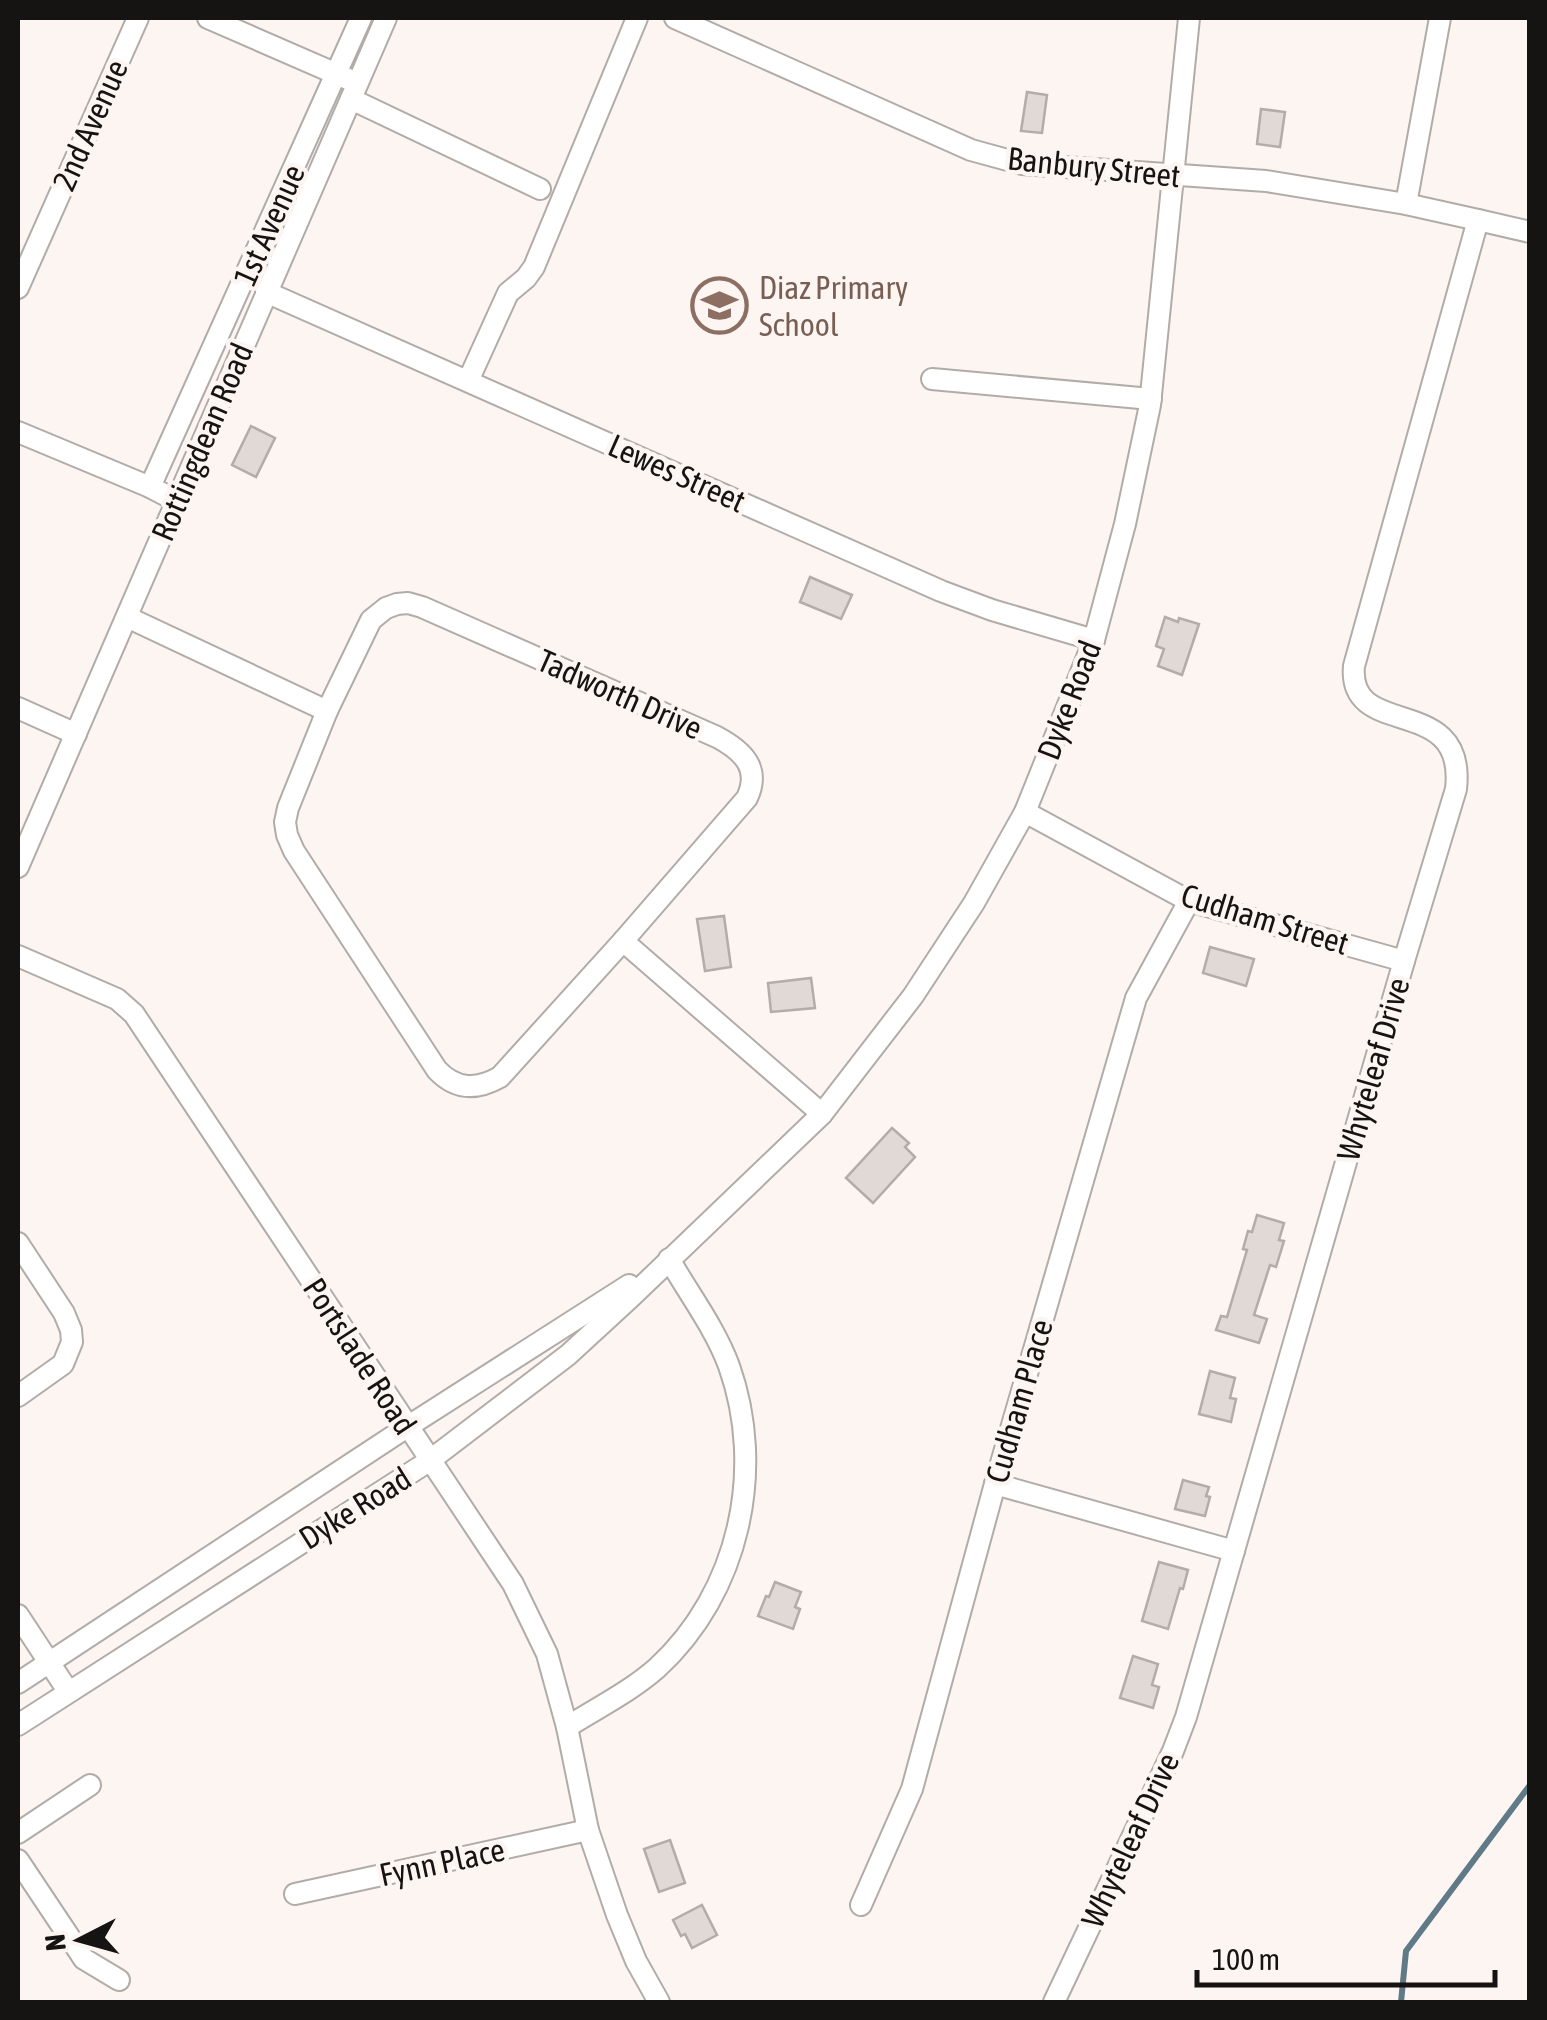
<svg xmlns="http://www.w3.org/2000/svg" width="1547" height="2020" viewBox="0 0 1547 2020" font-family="'Asap Condensed',sans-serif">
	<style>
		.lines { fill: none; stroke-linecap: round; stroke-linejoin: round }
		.stream { stroke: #607a87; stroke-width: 6 }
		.building { fill: #e0d9d5; stroke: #b3aca8; stroke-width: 2.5 }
		.minor-casing { stroke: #b2aca8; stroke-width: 24 }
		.minor { stroke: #fff; stroke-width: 20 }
		.labels { text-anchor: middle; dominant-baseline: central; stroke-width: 9; stroke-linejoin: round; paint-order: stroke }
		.street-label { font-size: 32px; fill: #161412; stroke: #fcf5f1 }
		.education-label { font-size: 32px; fill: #785e54; stroke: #fcf5f1; text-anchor: start }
	</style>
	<rect width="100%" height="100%" fill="#fcf5f1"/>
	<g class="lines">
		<polyline class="stream" points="1401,2002 1406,1951 1530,1785"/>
	</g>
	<g class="building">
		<polygon points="1027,92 1047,95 1042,133 1021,131"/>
		<polygon points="1261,109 1285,112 1280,147 1257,144"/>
		<polygon points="251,426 275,438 256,477 232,465"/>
		<polygon points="810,577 852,595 841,619 800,602"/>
		<polygon points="1165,617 1178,622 1179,618 1199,624 1182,675 1158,666 1164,649 1156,646"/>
		<polygon points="724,916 731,967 705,971 697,919"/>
		<polygon points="1210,947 1254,959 1246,986 1203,973"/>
		<polygon points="811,978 815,1008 771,1012 768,983"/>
		<polygon points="892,1128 909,1143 905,1147 915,1157 873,1203 846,1178"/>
		<polygon points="1257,1215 1284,1223 1279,1240 1284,1241 1276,1267 1270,1265 1254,1315 1267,1319 1259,1343 1216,1330 1221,1316 1227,1317 1247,1250 1243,1249 1248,1231 1252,1232"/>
		<polygon points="1210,1371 1235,1378 1230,1398 1236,1399 1231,1422 1199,1414"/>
		<polygon points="1183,1480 1209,1487 1206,1496 1210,1497 1205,1516 1175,1509"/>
		<polygon points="1159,1562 1188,1570 1183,1589 1180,1588 1168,1629 1142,1621"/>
		<polygon points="775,1582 801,1592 795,1607 800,1609 793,1629 758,1616 766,1596 769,1597"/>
		<polygon points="1133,1656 1158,1664 1152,1685 1159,1687 1153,1708 1120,1698"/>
		<polygon points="670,1840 685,1883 659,1892 644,1849"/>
		<polygon points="702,1905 717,1935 692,1948 685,1934 681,1936 673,1920"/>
	</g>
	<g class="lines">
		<defs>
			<g id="minor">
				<polyline points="208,18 348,79"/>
				<polyline points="675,18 971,150 1022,164 1266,181 1406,204 1478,220"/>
				<polyline points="351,99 540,189"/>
				<polyline points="1406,204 1440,18"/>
				<polyline points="18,288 138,18"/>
				<polyline points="266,292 941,591 992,610 1094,640"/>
				<polyline points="932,379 1151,399"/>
				<polyline points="468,381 508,293 526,278 534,267 637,18"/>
				<polyline points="18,432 150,487 177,501"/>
				<polyline points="150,487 361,18"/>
				<path d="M408,603L422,607L717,737C743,751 761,768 747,798L623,941L500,1077C477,1090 456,1090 437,1070L294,851L287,835L285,822L288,808L327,711L371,620L386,608L397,604Z"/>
				<polyline points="127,617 327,711"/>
				<polyline points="18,708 76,734"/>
				<polyline points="1025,812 1189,901 1404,961"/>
				<polyline points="18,867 386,18"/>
				<polyline points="623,941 822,1114"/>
				<polyline points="18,956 117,999 134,1014 513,1584 547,1654 567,1727 588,1830 617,1915 636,1961 659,2002"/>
				<polyline points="18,1243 64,1313 71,1330 72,1342 63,1364 18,1396"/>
				<polyline points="995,1484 1234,1551"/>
				<polyline points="18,1615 68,1691"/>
				<polyline points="18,1683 407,1427 629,1285"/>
				<polyline points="18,1725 429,1461 568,1355 630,1298 822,1114 913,996 974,903 1025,812 1094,640 1125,524 1150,405 1189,18"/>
				<path d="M567,1727C597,1708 631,1691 657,1668C739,1593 766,1470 729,1366C715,1328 689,1294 669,1259"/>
				<polyline points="18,1833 90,1785"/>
				<polyline points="18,1860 84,1959 119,1980"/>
				<polyline points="295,1894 588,1830"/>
				<polyline points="861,1905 912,1789 995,1484 1136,998 1189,901"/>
				<path d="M1054,2002L1173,1751L1186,1717L1404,961L1456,789C1467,691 1347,742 1354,666L1478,220L1530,232"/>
			</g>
		</defs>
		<use href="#minor" class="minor-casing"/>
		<use href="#minor" class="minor"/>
	</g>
	<defs>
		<symbol id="school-ring" viewBox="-11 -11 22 22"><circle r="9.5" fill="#fcf5f1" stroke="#8d6e63" stroke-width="1.5"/><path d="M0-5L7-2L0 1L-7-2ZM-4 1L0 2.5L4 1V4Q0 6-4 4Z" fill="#8d6e63"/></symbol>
	</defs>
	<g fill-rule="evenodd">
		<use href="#school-ring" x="688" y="274" width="63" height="63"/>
	</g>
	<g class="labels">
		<g class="street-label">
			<text transform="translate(90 125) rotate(-66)">2nd Avenue</text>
			<text transform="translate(1094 167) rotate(6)">Banbury Street</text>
			<text transform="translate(269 225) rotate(-66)">1st Avenue</text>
			<text transform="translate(202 442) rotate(-67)">Rottingdean Road</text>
			<text transform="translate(677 473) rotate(24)">Lewes Street</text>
			<text transform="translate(620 694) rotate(24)">Tadworth Drive</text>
			<text transform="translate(1069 700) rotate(-69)">Dyke Road</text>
			<text transform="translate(1265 919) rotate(17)">Cudham Street</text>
			<text transform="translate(1373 1069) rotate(-74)">Whyteleaf Drive</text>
			<text transform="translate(360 1356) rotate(57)">Portslade Road</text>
			<text transform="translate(1019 1401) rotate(-74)">Cudham Place</text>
			<text transform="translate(355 1508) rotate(-32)">Dyke Road</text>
			<text transform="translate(1130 1840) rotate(-65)">Whyteleaf Drive</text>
			<text transform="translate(442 1862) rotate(-12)">Fynn Place</text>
		</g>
		<g class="education-label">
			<text x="759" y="287">Diaz Primary<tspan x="759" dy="37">School</tspan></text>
		</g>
	</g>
	<rect width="1547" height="2020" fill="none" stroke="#161412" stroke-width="40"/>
	<g transform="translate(80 1940) rotate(264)" stroke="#fcf5f1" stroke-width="8" paint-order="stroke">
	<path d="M0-8L18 38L0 25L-18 38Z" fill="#161412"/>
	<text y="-15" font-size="28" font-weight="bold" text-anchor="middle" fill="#161412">N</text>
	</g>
	<path d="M1197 1970v15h298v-15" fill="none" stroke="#161412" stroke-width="5"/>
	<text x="1212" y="1970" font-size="30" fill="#161412" stroke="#fcf5f1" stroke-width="8" paint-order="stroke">100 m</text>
</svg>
